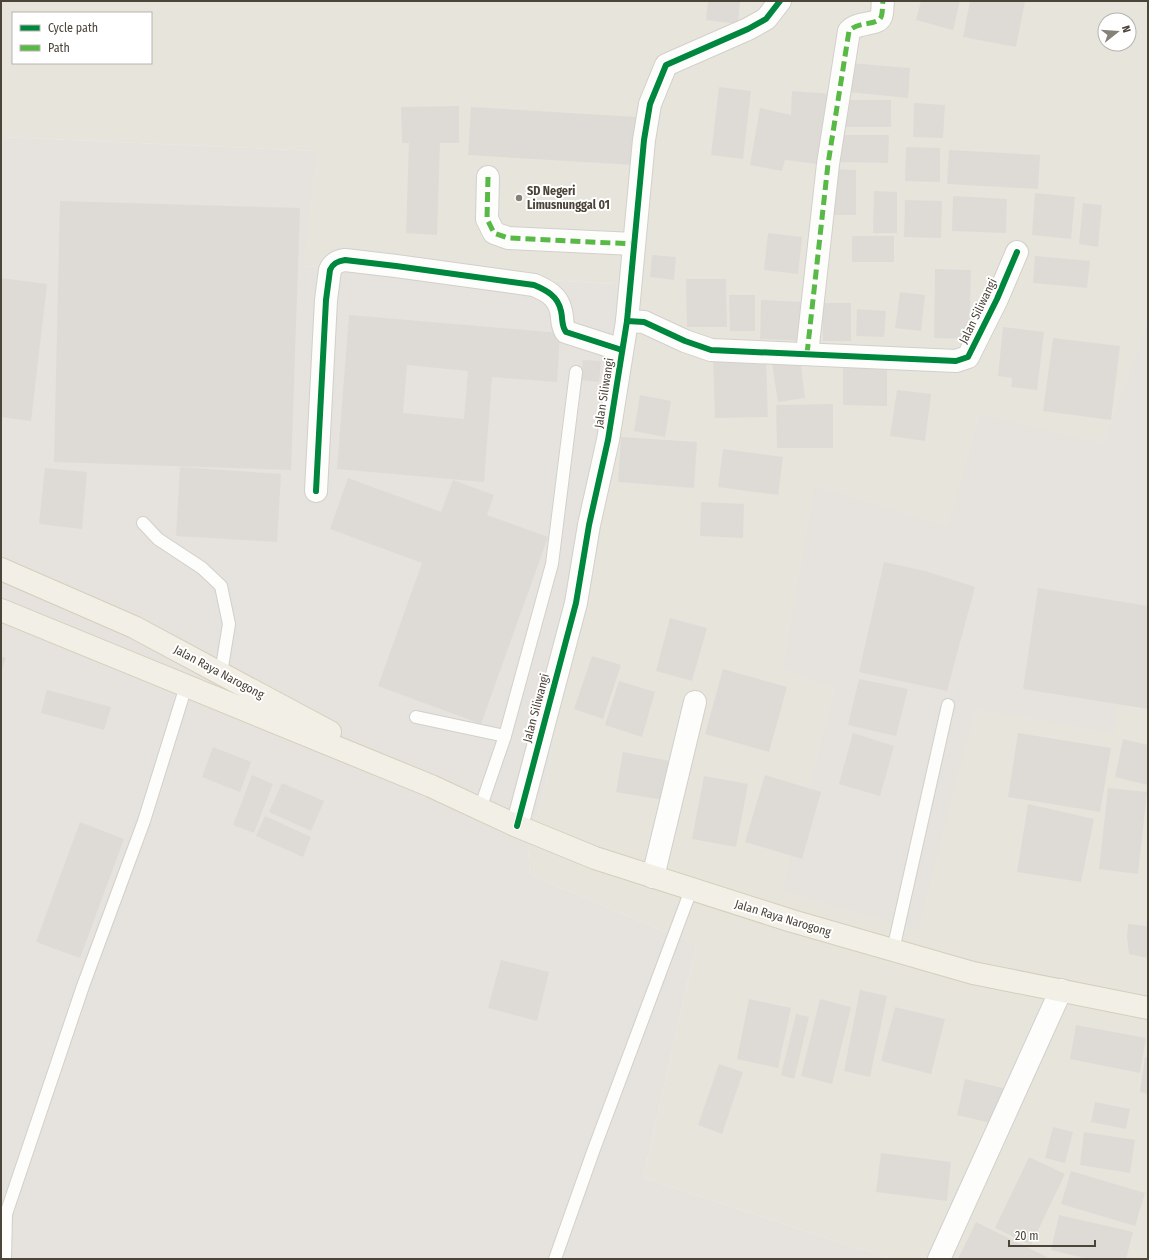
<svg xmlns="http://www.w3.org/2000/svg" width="1149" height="1260" viewBox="0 0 1149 1260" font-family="'Fira Sans Condensed',sans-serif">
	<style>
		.residential { fill: #e7e4dc; fill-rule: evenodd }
		.industrial { fill: #e6e2de }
		.parking { fill: #e6e3df }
		.building { fill: #dedbd6; fill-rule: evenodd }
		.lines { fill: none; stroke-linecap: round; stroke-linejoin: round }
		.service-casing { stroke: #d2d0cb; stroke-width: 14 }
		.minor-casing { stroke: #d2d0cb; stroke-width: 24 }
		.primary-casing { stroke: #d6cebb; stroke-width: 24 }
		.service { stroke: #fdfdfc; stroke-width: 12 }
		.minor { stroke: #fdfdfc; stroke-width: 22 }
		.primary { stroke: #f2efe6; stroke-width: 22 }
		.quiet { stroke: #58b947; stroke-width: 5; stroke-dasharray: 10 5; stroke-linecap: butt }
		.cycleway-casing { stroke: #fff; stroke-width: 8 }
		.cycleway { stroke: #00873e; stroke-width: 6 }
		.poi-dot { fill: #868178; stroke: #fff; stroke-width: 1.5 }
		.labels { text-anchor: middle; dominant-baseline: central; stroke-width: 4; stroke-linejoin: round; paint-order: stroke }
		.poi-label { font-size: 12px; font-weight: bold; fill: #4b4439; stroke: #fff; text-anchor: start }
		.street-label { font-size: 12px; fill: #4b4439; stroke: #fff }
	</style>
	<rect width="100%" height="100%" fill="#f4f2ee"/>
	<path class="residential" d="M1,1H1148V1259H891L643,1178L696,945L530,875L528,849L546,782L557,717L615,284L302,266L315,151L1,137ZM13,13H151V63H13ZM1105,20H1129V44H1105Z"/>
	<g class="industrial">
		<polygon points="1,137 316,151 303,266 615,284 632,346 581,625 557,717 546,782 528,849 530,875 696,945 643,1178 891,1259 1,1259"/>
		<polygon points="1148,322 1148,703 1119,697 1114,733 975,709 918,930 782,890 836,688 783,669 815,486 948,527 980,414 1104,444"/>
	</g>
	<polygon class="parking" points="496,384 604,399 567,610 526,783 405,737 418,704 494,732 548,538 487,515 494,495 489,471"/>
	<g class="building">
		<polygon points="708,1 740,1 738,24 706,20"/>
		<polygon points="921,1 960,1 953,30 916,20"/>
		<polygon points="970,1 1025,2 1016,47 963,37"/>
		<polygon points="850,63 910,68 908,98 848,92"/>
		<polygon points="719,87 751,91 743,159 711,155"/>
		<polygon points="792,91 833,94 825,165 785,160 782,171 750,165 760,108 791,115"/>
		<rect x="841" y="100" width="50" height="27"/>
		<polygon points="914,103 945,105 943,138 913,137"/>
		<polygon points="459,106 459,143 440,143 437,235 406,233 409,143 402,143 401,107"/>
		<polygon points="471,107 637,117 634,165 468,155"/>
		<polygon points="838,135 889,135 888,163 838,162"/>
		<polygon points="906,147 940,148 940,182 905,181"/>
		<polygon points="949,150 1040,155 1038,189 947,184"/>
		<polygon points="830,169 856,170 856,215 830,215"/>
		<polygon points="874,191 897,192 897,233 873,233"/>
		<polygon points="1035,193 1075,197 1071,239 1032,235"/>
		<polygon points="953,196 1007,199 1006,233 952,231"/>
		<polygon points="905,200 942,201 941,238 904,237"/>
		<polygon points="60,201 300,208 291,470 54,462"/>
		<polygon points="1083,203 1102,205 1098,247 1079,244"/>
		<polygon points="768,233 802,237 798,274 764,270"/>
		<rect x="852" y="236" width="42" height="26"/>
		<polygon points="652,255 676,257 674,280 650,277"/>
		<polygon points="1035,256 1090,261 1087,288 1033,283"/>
		<polygon points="935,269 971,270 969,339 934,338"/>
		<polygon points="1,278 47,284 31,421 1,417"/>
		<polygon points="686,279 726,279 727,327 687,327"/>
		<polygon points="900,292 925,295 921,331 895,328"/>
		<polygon points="729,295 755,295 755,331 730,331"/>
		<polygon points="761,300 805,302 804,341 760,339"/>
		<polygon points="822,303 851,303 851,341 823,341"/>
		<polygon points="857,309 886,311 884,337 856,336"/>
		<path d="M349,315L560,333L557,382L492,377L484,482L337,469ZM407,365L468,371L464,419L403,413Z"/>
		<polygon points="1003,327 1044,332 1037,390 1011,387 1012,378 998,376"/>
		<polygon points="1053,338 1120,346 1111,420 1043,411"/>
		<polygon points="766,356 768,417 715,418 713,358"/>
		<polygon points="800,359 805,398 778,402 772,363"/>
		<polygon points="583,360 601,361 599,382 581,380"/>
		<polygon points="843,365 887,366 887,406 843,405"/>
		<polygon points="897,390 931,394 925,441 890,436"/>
		<polygon points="640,395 671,401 665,437 634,431"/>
		<polygon points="833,404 833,448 777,448 776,405"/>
		<polygon points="621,437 697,442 694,488 618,482"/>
		<polygon points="723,449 783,457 778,495 718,487"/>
		<polygon points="180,467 281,474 277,542 176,536"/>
		<polygon points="45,468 87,472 82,529 39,524"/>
		<polygon points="348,478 441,512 453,480 494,495 487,515 548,537 481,724 378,686 422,563 330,529"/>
		<polygon points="701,502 744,504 743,538 700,536"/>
		<polygon points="884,562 925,571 975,587 947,691 859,672"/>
		<polygon points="1038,588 1148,606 1148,709 1023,689"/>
		<polygon points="670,618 707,628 692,681 656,671"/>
		<polygon points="1,656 6,658 1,673"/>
		<polygon points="592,656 621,665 603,719 574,709"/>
		<polygon points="723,669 787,687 769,752 705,734"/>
		<polygon points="859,679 908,689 896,736 848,725"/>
		<polygon points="619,681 655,692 642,737 605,725"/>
		<polygon points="47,690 111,707 104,730 41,713"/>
		<polygon points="853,733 894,746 880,796 839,784"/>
		<polygon points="1018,733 1111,748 1100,812 1008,797"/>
		<polygon points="1123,739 1148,745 1148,785 1115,777"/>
		<polygon points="213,747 251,762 240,792 202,777"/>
		<polygon points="623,752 670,761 663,800 616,792"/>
		<polygon points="252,775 273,784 254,833 233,825"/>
		<polygon points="765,775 821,792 802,859 745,842"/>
		<polygon points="704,776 748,784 736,847 692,839"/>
		<polygon points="282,783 324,801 311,831 269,812"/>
		<polygon points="1108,788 1147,792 1138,874 1099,869"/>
		<polygon points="1028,804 1094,819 1081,882 1017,872"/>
		<polygon points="265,816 311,837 303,857 256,836"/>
		<polygon points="80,822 124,839 80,958 36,942"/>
		<polygon points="1128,924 1148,926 1148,958 1129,954 1127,937"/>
		<polygon points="501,960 549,972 537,1021 488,1008"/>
		<polygon points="860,990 887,996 870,1077 844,1071"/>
		<polygon points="749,999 791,1008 778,1068 737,1059"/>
		<polygon points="820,999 851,1007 832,1084 801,1076"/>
		<polygon points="895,1007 945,1019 931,1074 881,1061"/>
		<polygon points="796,1014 809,1017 794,1079 781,1075"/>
		<polygon points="1076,1025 1146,1038 1140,1073 1070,1059"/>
		<polygon points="1145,1057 1148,1057 1148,1094 1140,1092"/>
		<polygon points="719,1064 743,1072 722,1134 698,1125"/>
		<polygon points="965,1079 1007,1089 999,1125 957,1115"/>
		<polygon points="1095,1102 1130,1109 1126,1129 1091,1122"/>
		<polygon points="1053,1127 1073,1132 1065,1163 1045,1158"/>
		<polygon points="1084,1132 1135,1140 1130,1173 1080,1165"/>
		<polygon points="881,1153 951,1162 947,1201 876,1192"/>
		<polygon points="1029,1157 1065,1174 1031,1245 995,1228"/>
		<polygon points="1071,1171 1145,1193 1135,1226 1061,1204"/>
		<polygon points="1059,1215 1133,1232 1126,1259 1088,1259 1051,1250"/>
		<polygon points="976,1222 1051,1259 958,1259"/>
	</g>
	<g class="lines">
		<defs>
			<g id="service">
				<polyline points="143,523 158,539 202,568 221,586 229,624 221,673"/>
				<polyline points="416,717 505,736"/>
				<polyline points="480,809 505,736 552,564 576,372"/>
				<polyline points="893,950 948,705"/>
				<polyline points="5,1259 6,1214 83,986 144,821 186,686"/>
				<polyline points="555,1259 594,1149 691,890"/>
			</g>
			<g id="minor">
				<polyline points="488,177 487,219 494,233 508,238 634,244"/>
				<polyline points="627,321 644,322 685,341 711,350 956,361 968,357 997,299 1017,252"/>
				<path d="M807,354L828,164L849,31C858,21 877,26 881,17C883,13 882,6 883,1"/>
				<path d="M316,491L326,300L330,270C333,263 338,261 345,260L396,266L534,285C546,290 558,296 561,311C563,319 561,325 566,332L622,350"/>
				<polyline points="517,826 576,603 589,525 608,440 627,321 644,140 650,104 666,65 748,29 766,19 780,1"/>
				<polyline points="653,877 695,702"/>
				<polyline points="939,1259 1061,990"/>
			</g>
			<g id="primary">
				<polyline points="1,569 134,627 330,732"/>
				<polyline points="1,610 431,786 517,826 595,858 792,921 973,973 1148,1008"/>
			</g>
		</defs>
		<use href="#service" class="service-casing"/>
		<use href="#minor" class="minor-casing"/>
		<use href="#primary" class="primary-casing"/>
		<use href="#service" class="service"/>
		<use href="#minor" class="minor"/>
		<use href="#primary" class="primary"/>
		<g class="quiet">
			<polyline points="488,177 487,219 494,233 508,238 634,244"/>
			<path d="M807,354L828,164L849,31C858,21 877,26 881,17C883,13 882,6 883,1"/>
		</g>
		<defs>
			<g id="cycleway">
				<polyline points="627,321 644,322 685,341 711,350 956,361 968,357 997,299 1017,252"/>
				<path d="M316,491L326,300L330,270C333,263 338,261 345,260L396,266L534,285C546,290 558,296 561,311C563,319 561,325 566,332L622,350"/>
				<polyline points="517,826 576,603 589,525 608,440 627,321 644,140 650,104 666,65 748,29 766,19 780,1"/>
			</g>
		</defs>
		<use href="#cycleway" class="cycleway-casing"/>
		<use href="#cycleway" class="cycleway"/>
	</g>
	<circle class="poi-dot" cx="519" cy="198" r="4"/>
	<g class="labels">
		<g class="poi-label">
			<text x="527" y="191">SD Negeri<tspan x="527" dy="14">Limusnunggal 01</tspan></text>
		</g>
		<g class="street-label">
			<text transform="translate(978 311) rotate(-64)">Jalan Siliwangi</text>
			<text transform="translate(604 393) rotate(-81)">Jalan Siliwangi</text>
			<text transform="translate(219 672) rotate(28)">Jalan Raya Narogong</text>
			<text transform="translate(536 708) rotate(-75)">Jalan Siliwangi</text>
			<text transform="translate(783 918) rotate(17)">Jalan Raya Narogong</text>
		</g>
	</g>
	<rect width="1149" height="1260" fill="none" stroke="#4b4439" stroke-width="4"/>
	<rect x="12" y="12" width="140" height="52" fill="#ffffff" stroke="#b7b4b0"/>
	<rect x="20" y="25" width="20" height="6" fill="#00873e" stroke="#b7b4b0"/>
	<text x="48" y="32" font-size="12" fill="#4b4439">Cycle path</text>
	<rect x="20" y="45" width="20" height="6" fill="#58b947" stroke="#b7b4b0"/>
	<text x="48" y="52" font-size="12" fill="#4b4439">Path</text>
	<g transform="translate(1117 32) rotate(73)"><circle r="19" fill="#ffffff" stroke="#b7b4b0"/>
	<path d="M0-3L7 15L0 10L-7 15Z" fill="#868178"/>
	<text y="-6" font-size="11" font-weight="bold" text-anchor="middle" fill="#4b4439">N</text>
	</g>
	<path d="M1009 1240v6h86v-6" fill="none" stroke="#4b4439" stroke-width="2"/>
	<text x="1015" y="1240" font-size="12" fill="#4b4439" stroke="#ffffff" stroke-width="3" paint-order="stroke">20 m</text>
</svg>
